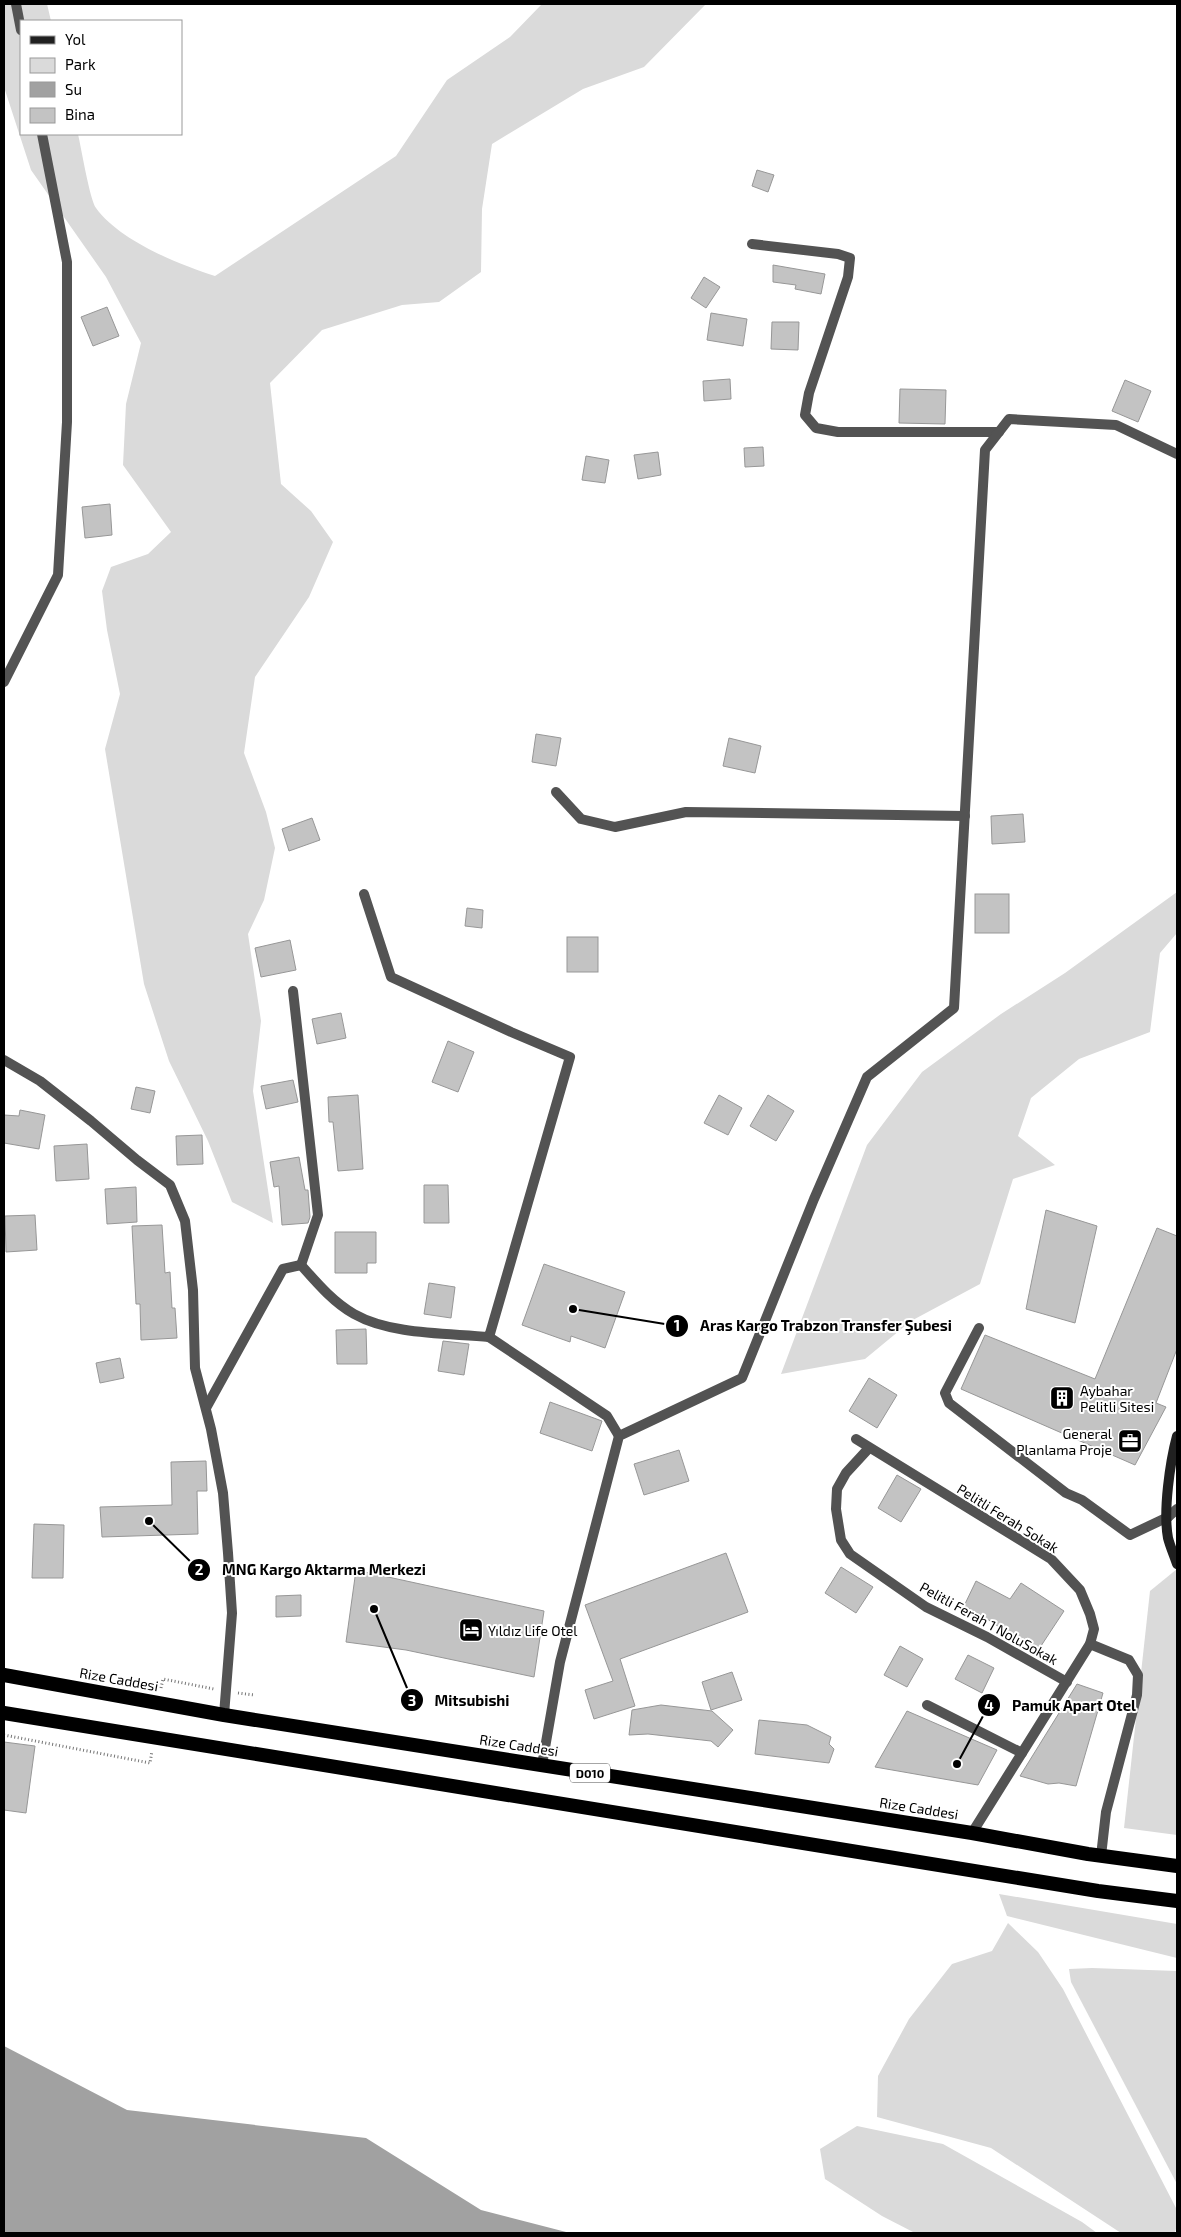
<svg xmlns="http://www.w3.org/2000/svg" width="1181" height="2237" viewBox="0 0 1181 2237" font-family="'Exo 2',sans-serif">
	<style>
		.green { fill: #dadada }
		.water { fill: #a1a1a1 }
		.building { fill: #c3c3c3; stroke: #979797 }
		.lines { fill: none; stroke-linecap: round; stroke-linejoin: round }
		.path { stroke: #757575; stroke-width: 3; stroke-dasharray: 1 2.5; stroke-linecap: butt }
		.service { stroke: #535353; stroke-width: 10 }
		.minor { stroke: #535353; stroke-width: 10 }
		.secondary { stroke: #202020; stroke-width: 10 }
		.trunk { stroke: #000; stroke-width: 14 }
		.labels { text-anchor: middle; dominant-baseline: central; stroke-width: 4; stroke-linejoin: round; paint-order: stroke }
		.shield { fill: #fff; stroke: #4c4c4c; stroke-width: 1 }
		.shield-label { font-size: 12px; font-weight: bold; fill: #000 }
		.poi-label { font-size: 14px; fill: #000; stroke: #fff; text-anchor: start }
		.street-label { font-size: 14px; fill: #000; stroke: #fff }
		.leader { fill: none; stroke: #000; stroke-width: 2 }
		.callout-dot { fill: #000; stroke: #fff; stroke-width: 2 }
		.mark-label { font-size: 15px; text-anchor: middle; font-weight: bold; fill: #fff }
		.callout-label { font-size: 15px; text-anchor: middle; font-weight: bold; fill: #000; stroke: #fff; stroke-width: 4; stroke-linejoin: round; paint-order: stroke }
	</style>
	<rect width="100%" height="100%" fill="#fff"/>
	<g class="green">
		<path d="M4,4H47L51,21H21V134H78C81,147 90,200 96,208C120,241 178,264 215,276L396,156L447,80L510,37L542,4H706L644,67L583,89L492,144L482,209L481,272L439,302L402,305L322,330L270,383L281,484L311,511L333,542L309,597L255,677L244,753L266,812L275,848L264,900L248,934L261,1021L253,1091L273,1223L232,1202L208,1141L169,1061L144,984L105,749L120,694L107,630L102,591L111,567L148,554L171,532L123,465L126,404L141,343L106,277L31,170L4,87Z"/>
		<polygon points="1177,892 1177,933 1160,953 1150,1032 1079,1059 1031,1098 1018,1136 1055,1165 1013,1179 980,1284 911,1321 865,1359 781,1374 867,1145 922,1072 1001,1014 1065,973"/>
		<polygon points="1177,1569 1177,1835 1124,1828 1150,1591"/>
		<polygon points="999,1894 1177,1924 1177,1958 1007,1916"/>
		<polygon points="1008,1923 1038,1952 1063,1989 1176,2208 1177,2224 1175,2233 1121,2233 991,2148 877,2117 878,2076 909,2019 952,1964 992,1951"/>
		<polygon points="1092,1968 1177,1971 1177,2184 1071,1982 1069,1969"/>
		<polygon points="857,2126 943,2144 1082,2222 1097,2233 915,2233 882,2216 825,2179 820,2149"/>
	</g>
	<polygon class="water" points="4,2046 127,2110 366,2138 481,2210 570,2233 4,2233"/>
	<g class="building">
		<polygon points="757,170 774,175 768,192 752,186"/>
		<polygon points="773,265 825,274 821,294 795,289 796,285 773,282"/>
		<polygon points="704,277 720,287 706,308 691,298"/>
		<polygon points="107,307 119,336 93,346 81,317"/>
		<polygon points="711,313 747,319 743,346 707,340"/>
		<polygon points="772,322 799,322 798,350 771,349"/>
		<polygon points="730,379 731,399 704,401 703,381"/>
		<polygon points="1125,380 1151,391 1138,422 1112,411"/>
		<polygon points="900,389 946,390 945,424 899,423"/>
		<polygon points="763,447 764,466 745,467 744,448"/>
		<polygon points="658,452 661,475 638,479 634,455"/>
		<polygon points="586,456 609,460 605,483 582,480"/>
		<polygon points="110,504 112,535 85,538 82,507"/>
		<polygon points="536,734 561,738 556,766 532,762"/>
		<polygon points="729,738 761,746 755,773 723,766"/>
		<polygon points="1023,814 1025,842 992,844 991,816"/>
		<polygon points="312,818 320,840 289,851 282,829"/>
		<rect x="975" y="894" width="34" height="39"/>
		<polygon points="467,908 483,910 482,928 465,926"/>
		<rect x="567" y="937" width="31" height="35"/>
		<polygon points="290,940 296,970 261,977 255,948"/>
		<polygon points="341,1013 346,1038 317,1044 312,1019"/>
		<polygon points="448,1041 474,1052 458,1092 432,1082"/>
		<polygon points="293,1080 298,1102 266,1109 261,1086"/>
		<polygon points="136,1087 155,1091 150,1113 131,1109"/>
		<polygon points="358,1095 363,1169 338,1171 333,1122 329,1122 328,1097"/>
		<polygon points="719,1095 742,1108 728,1135 704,1123"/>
		<polygon points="768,1095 794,1111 776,1141 750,1126"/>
		<polygon points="20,1110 45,1115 39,1149 4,1143 4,1115 19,1116"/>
		<polygon points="202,1135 203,1164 177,1165 176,1136"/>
		<polygon points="87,1144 89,1179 56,1181 54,1146"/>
		<polygon points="299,1157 305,1190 308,1190 310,1217 308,1223 282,1225 279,1186 274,1187 270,1162"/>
		<polygon points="424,1185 448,1185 449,1223 424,1223"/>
		<polygon points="136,1187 137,1222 107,1224 105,1189"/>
		<polygon points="1046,1210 1097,1226 1075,1323 1026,1309"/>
		<polygon points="35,1215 37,1250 6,1252 5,1216"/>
		<polygon points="162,1225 165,1273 170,1272 172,1308 175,1308 177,1338 141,1340 140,1304 136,1304 132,1226"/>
		<polygon points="1157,1228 1177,1236 1177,1349 1156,1403 1166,1407 1135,1465 961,1389 985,1335 1095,1379"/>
		<polygon points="335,1232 376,1232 376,1263 367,1263 367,1273 335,1273"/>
		<polygon points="544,1264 625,1292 605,1348 571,1336 570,1342 522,1325"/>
		<polygon points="429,1283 455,1287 451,1318 424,1314"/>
		<polygon points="366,1329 367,1364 337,1364 336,1330"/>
		<polygon points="443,1341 469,1344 464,1375 438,1371"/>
		<polygon points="120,1358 124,1378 100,1383 96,1363"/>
		<polygon points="869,1378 897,1395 877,1428 849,1411"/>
		<polygon points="550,1402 602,1421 592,1451 540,1433"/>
		<polygon points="679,1450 689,1481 644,1495 634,1464"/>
		<polygon points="206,1461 207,1491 197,1491 198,1534 102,1537 100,1507 172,1505 171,1462"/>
		<polygon points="897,1475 921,1489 901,1522 878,1508"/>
		<polygon points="34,1524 64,1525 63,1578 32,1578"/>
		<polygon points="726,1553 748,1612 620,1659 635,1706 594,1719 585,1690 613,1681 585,1605"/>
		<polygon points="841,1567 873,1587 856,1613 825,1593"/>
		<polygon points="356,1570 544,1611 534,1677 406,1650 346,1642"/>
		<polygon points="976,1581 1010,1599 1021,1583 1064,1611 1037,1652 981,1615 964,1606"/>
		<polygon points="301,1595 301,1616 276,1617 276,1596"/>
		<polygon points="900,1646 923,1659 907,1687 884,1675"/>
		<polygon points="968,1655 994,1668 982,1693 955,1679"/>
		<polygon points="732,1672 742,1700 711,1710 702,1682"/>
		<polygon points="1077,1684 1103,1693 1076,1786 1059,1783 1048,1784 1020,1776"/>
		<polygon points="661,1705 712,1711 733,1730 718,1747 711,1741 648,1734 629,1735 632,1710"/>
		<polygon points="907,1711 997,1750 978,1785 875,1767"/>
		<polygon points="759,1720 807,1725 831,1737 829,1744 834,1749 829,1763 755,1754"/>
		<polygon points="4,1742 35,1746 26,1813 4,1810"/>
	</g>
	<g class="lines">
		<g class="path">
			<polyline points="161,1688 163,1679 214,1689"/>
			<polyline points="238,1693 254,1695"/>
			<polyline points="4,1735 150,1763 152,1751"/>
		</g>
		<polyline class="service" points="1168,1517 1177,1509"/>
		<g class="minor">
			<polyline points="16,4 21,30"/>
			<polyline points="752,244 838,254 850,258 848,277 809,393 805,415 816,428 838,432 999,432"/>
			<polyline points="4,682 58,575 67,422 67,262 42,134"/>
			<polyline points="556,792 581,819 615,827 686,812 965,816"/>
			<polyline points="293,991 318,1215 301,1265"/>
			<polyline points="4,1060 40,1081 91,1121 137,1160 170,1185 185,1221 193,1290 195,1368 211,1429 223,1493 228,1553 232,1613 224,1715"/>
			<polyline points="979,1328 945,1393 949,1403 1066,1493 1082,1500 1130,1535 1168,1517"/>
			<polyline points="489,1337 607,1416 619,1436"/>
			<path d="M206,1408L283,1269L301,1265C317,1283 333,1302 354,1314C391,1335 447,1333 489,1337L570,1057L511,1032L391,977L364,894"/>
			<polyline points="856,1439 1051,1559 1080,1590 1090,1614 1094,1629 1090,1644 972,1833"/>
			<polyline points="869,1448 846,1473 837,1489 836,1509 841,1540 850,1554 926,1607 987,1637 1067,1682"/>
			<polyline points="1090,1644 1129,1660 1138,1675 1137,1695 1106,1812 1101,1856"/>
			<polyline points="927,1705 1022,1753"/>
			<polyline points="542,1765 560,1662 619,1436 742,1378 814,1199 867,1077 954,1008 985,450 1009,419 1116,425 1177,454"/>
		</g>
		<path class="secondary" d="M1177,1436C1170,1462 1163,1511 1168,1538C1170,1546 1174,1555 1177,1564"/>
		<g class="trunk">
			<polyline points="4,1675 224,1715 972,1833 1088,1854 1177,1866"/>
			<polyline points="4,1713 1098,1891 1177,1901"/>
		</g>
	</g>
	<defs>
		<symbol id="building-square" viewBox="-11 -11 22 22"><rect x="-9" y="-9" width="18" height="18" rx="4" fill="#000" stroke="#fff"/><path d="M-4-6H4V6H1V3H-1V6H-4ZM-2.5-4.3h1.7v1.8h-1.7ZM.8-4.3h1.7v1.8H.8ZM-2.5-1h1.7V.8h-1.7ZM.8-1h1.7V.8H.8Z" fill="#fff"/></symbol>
		<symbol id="office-square" viewBox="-11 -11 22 22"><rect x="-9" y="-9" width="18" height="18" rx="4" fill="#000" stroke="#fff"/><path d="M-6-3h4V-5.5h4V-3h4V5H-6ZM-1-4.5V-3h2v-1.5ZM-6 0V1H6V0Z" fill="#fff"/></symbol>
		<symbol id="hotel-square" viewBox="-11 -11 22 22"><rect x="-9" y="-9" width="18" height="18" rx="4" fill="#000" stroke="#fff"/><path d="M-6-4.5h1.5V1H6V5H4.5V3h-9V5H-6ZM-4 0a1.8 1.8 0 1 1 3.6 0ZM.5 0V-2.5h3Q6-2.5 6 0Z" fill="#fff"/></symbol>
	</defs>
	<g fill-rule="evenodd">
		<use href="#building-square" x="1048" y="1384" width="28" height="28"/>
		<use href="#office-square" x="1116" y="1427" width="28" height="28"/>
		<use href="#hotel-square" x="457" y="1616" width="28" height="28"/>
	</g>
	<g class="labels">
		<rect class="shield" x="570" y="1763.5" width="40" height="19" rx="4"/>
		<g class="shield-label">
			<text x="590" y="1773">D010</text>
		</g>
		<g class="poi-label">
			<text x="1080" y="1390">Aybahar<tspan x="1080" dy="16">Pelitli Sitesi</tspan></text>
			<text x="1112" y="1433" text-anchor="end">General<tspan x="1112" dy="16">Planlama Proje</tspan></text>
			<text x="488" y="1630">Yıldız Life Otel</text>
		</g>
		<g class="street-label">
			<text transform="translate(1008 1518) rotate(32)">Pelitli Ferah Sokak</text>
			<text transform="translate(989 1623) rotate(29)">Pelitli Ferah 1 NoluSokak</text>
			<text transform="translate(119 1679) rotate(10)">Rize Caddesi</text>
			<text transform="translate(519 1745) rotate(9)">Rize Caddesi</text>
			<text transform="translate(919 1808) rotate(9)">Rize Caddesi</text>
		</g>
	</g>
	<path class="leader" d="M573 1309L677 1326M149 1521L199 1570M374 1609L412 1700M957 1764L989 1705"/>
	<g class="callout-dot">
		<circle cx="573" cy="1309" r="5"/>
		<circle cx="149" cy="1521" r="5"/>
		<circle cx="374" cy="1609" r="5"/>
		<circle cx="957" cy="1764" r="5"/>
		<circle cx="677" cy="1326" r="12"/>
		<circle cx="199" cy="1570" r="12"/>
		<circle cx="412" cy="1700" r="12"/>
		<circle cx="989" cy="1705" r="12"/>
	</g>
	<g class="mark-label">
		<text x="677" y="1331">1</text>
		<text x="199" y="1575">2</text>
		<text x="412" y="1706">3</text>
		<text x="989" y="1711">4</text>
	</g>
	<g class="callout-label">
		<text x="826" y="1331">Aras Kargo Trabzon Transfer Şubesi</text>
		<text x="324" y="1575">MNG Kargo Aktarma Merkezi</text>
		<text x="472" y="1706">Mitsubishi</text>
		<text x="1074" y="1711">Pamuk Apart Otel</text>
	</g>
	<rect width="1181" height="2237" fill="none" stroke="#000000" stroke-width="10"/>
	<rect x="20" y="20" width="162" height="115" fill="#ffffff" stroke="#999999"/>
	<rect x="30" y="36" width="25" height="8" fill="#202020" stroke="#999999"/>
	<text x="65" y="45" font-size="15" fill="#000000">Yol</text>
	<rect x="30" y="58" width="25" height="15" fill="#dadada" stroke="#999999"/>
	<text x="65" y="70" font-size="15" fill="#000000">Park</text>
	<rect x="30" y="82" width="25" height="15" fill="#a1a1a1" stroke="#999999"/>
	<text x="65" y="95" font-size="15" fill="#000000">Su</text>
	<rect x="30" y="108" width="25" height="15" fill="#c3c3c3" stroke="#999999"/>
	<text x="65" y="120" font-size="15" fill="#000000">Bina</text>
</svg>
